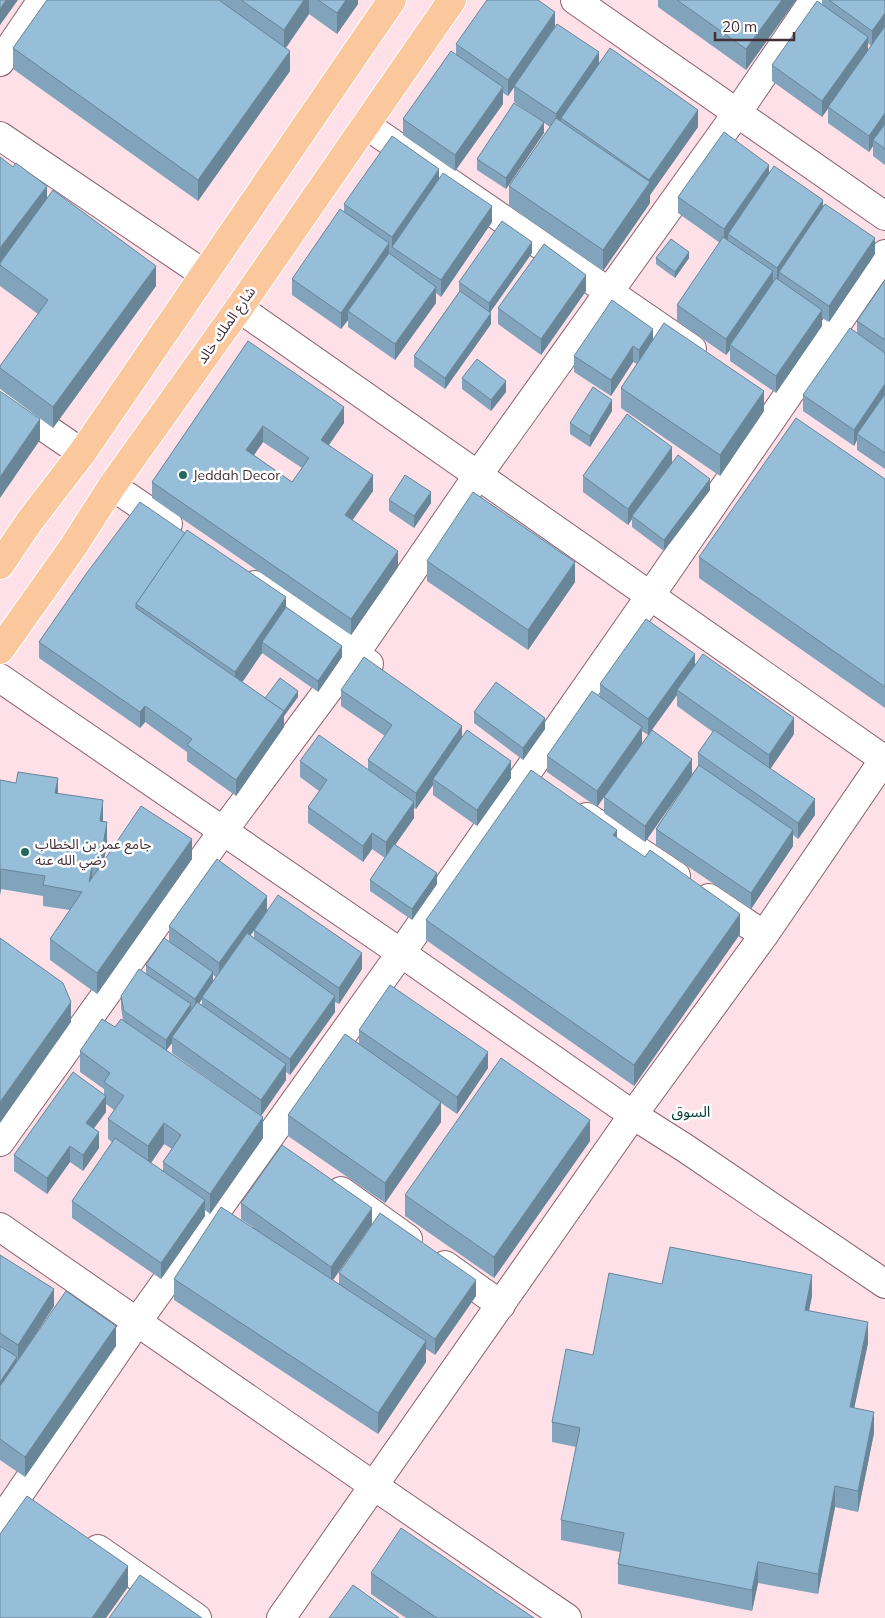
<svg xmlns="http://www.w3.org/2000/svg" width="885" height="1618" viewBox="0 0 885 1618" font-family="Mulish,'Noto Sans Arabic',sans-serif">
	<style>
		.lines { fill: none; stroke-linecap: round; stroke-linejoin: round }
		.street-casing { stroke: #8c626f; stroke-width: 30 }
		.secondary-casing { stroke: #8c626f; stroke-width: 30 }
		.primary-casing { stroke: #fff; stroke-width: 30 }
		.street { stroke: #fff; stroke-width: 28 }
		.secondary { stroke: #fff; stroke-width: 28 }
		.primary { stroke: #fbc89e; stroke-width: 28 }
		.wall { fill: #81a3bb; fill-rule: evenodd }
		.shaded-wall { fill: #698598 }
		.building { fill: #96bed9; stroke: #698598; fill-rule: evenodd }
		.poi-dot { fill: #22685b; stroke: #fff; stroke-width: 2 }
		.labels { text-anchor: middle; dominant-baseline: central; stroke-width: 5; stroke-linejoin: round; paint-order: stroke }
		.street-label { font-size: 14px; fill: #433036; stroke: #fff }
		.poi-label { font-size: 14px; fill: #433036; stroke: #fff; text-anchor: start }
		.neighbourhood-label { font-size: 15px; fill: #003c33; stroke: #fff }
	</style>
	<rect width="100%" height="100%" fill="#fde0e8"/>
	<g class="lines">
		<defs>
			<g id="street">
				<polyline points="0,62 42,0"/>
				<polyline points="366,125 692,349"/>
				<polyline points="0,136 204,274"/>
				<polyline points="0,397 82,453"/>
				<polyline points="112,486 168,524"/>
				<polyline points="255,585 369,664"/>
				<polyline points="587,817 676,876"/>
				<polyline points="709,898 764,935"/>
				<polyline points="0,1142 223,831 355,654 478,475 737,113 814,0"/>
				<polyline points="341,1191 408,1239"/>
				<polyline points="445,1265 501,1305"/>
				<polyline points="0,1522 137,1322 401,953 650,596 885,254"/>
				<polyline points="98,1549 197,1618"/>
			</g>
			<g id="secondary">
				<polyline points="575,0 885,216"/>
				<polyline points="239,308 885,760"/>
				<polyline points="0,678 401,953 633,1115 685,1148 885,1284"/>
				<polyline points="0,1227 374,1486 567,1618"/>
				<polyline points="281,1618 633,1115 764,935 885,758"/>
			</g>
			<g id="primary">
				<polyline points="0,565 29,522 82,453 392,0"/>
				<polyline points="0,650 73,547 112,486 239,308 452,0"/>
			</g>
		</defs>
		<use href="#street" class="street-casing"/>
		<use href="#secondary" class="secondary-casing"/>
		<use href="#primary" class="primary-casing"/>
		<use href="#street" class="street"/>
		<use href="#secondary" class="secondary"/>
		<use href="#primary" class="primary"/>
	</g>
	<g class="wall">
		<polygon points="47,0 358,0 358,4 337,34 309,14 286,48 290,71 198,201 13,69 13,48"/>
		<polygon points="658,0 796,0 746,70 658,7"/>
		<path d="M822,0H885V165L873,156V146L869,152L828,123V108L822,117L772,81V65L822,5ZM868,43L871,46L868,51Z"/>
		<polygon points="555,26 599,64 698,127 650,195 650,203 603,271 509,206 509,186 550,127 514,102 514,87 508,96 503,93 503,104 455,171 403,135 403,119 456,55 456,44"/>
		<polygon points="544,133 506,189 477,170 477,159"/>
		<polygon points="0,157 47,198 156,286 53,428 0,389 0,366 38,314 0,286"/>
		<polygon points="769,172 823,207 875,254 829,322 822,318 822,326 776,393 730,361 730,350 726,355 677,321 677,305 720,243 678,213 678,197"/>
		<polygon points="439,179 492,222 441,297 436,293 436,303 395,360 348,327 348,320 341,329 292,295 292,279 344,212 344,204"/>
		<polygon points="532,253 490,312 491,324 445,389 414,367 414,356 459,292 459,282"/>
		<polygon points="656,258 689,258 675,278 656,264"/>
		<polygon points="885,280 885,469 857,450 857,440 854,446 803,411 803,395 857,333 857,321"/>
		<polygon points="586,291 541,355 498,324 498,308"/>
		<polygon points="653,339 764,411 720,476 621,408 621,388 637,364 633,362 611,396 574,372 574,356"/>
		<path d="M248,341L344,423L329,445L373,491L352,520L398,567L351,635L152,498V482ZM263,442L302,468L292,482L254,455Z"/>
		<polygon points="462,378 506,392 491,411 462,389"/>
		<polygon points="612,411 590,447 570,434 570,423"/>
		<polygon points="672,463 710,490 664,551 632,527 632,519 628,525 583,492 583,476"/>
		<polygon points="885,479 885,708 699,578 699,557"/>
		<polygon points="389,500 431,503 414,528 389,511"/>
		<polygon points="427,561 575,582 528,650 427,581"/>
		<polygon points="86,574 286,607 342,657 318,692 262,653 242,682 265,698 298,697 284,716 284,727 236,796 187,761 187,752 145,722 140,728 39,658 39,642"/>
		<path d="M695,665L794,734L770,769L815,815L798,839L793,835V846L751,909L656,845V829L686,784L645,842L604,813V797L597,807L547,772V756L600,696V684ZM677,695V706L713,732L698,753V766L692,774L652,730ZM642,731L648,735L642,743Z"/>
		<polygon points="341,690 462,737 511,778 477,826 433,795 433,785 416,809 414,808 414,818 395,845 437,884 412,920 370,891 370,880 385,858 372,849 363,862 308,823 308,807 319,791 300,777 300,761 368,770 368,760 385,736 341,706"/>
		<polygon points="474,712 545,729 523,760 474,723"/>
		<polygon points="0,780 58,793 103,822 107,843 104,861 192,859 97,994 50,960 50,939 70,910 43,906 43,896 1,889 0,895"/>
		<path d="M267,910L362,969L339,1004L335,1002V1012L290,1075L286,1072V1080L261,1116L172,1053V1043L166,1050L263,1138L210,1214L205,1210V1216L161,1279L72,1218V1201L112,1142L108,1139V1119L114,1110L106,1104V1112L94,1128L99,1148L83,1171L70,1162L47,1194L14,1171V1155L104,1094V1089L80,1072V1051L115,1027L123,1020L121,1007V996L146,973V965L169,941V926ZM254,931V938L250,936ZM213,975L216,977L213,982ZM202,999V1005L199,1003ZM164,1144L172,1149L163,1162V1172L151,1163Z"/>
		<polygon points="426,920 740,934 634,1086 426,940"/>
		<polygon points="359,1030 488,1068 457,1114 441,1103 441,1122 385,1203 288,1136 288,1115 359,1044"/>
		<polygon points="590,1141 494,1278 405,1216 405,1195"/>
		<polygon points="241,1203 372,1224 333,1280 339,1284 339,1273 476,1296 435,1355 426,1349 426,1362 378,1434 174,1300 174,1279 253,1227 241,1219"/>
		<polygon points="0,1255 54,1306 25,1350 116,1346 25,1477 0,1460"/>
		<polygon points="662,1284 812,1296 809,1310 868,1343 854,1408 874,1433 858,1512 835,1507 818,1594 758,1583 752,1611 618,1584 618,1564 620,1552 561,1540 561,1520 576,1447 552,1442 552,1422 593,1355"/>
		<polygon points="371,1573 534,1618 406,1618 371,1594"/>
	</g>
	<g class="shaded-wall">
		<polygon points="6,0 18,0 0,25 0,9"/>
		<polygon points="304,0 309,0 309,14 284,50 284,30"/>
		<polygon points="346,0 358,0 358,4 337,34 337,13"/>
		<polygon points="782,0 796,0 746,70 746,49"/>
		<polygon points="555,12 555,28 508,96 508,80"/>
		<polygon points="885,13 885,29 872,47 872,31"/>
		<polygon points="868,37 868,53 822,117 822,101"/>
		<polygon points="290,51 290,71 198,201 198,180"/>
		<polygon points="599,52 599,68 561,118 561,124 556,131 556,114"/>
		<polygon points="503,87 503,104 455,171 455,155"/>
		<polygon points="698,110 698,127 650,195 650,203 603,271 603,250 649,183 649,180"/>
		<polygon points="885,113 885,129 873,140 873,146 869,152 869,136"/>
		<polygon points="544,122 544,133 506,189 506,178"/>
		<polygon points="769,165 769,181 728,234 728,240 724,245 724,229"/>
		<polygon points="439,169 439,185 392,247 392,237"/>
		<polygon points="47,186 47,206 0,265 0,248"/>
		<polygon points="823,200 823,216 779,272 779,281 777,284 777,268"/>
		<polygon points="492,206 492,222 441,297 441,280"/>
		<polygon points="875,238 875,254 829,322 829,306"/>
		<polygon points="532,242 532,253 489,314 489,303"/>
		<polygon points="389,243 389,259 348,311 348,320 341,329 341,313"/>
		<polygon points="689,252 689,258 675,278 675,272"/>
		<polygon points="156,266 156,286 53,428 53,407"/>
		<polygon points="773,271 773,288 730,345 730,350 726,355 726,339"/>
		<polygon points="586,275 586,291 541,355 541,339"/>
		<polygon points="436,287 436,303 395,360 395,344"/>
		<polygon points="822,310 822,326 776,393 776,376"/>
		<polygon points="491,313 491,324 445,389 445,378"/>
		<polygon points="653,329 653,345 639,366 639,350"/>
		<polygon points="633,346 633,362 611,396 611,380"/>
		<polygon points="506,381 506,392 491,411 491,400"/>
		<polygon points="885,384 885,400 857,434 857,440 854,446 854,430"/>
		<polygon points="764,391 764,411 720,476 720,455"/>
		<polygon points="612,400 612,411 590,447 590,436"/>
		<polygon points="344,407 344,423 321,456 321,440"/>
		<polygon points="40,419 40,440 0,498 0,477"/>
		<polygon points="263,426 263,442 246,466 246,450"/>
		<polygon points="672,447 672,463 632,516 632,519 628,525 628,509"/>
		<polygon points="373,475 373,491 345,531 345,515"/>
		<polygon points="710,479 710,490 664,551 664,540"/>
		<polygon points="431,492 431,503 414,528 414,516"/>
		<polygon points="398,551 398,567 351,635 351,619"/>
		<polygon points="575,562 575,582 528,650 528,630"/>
		<polygon points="286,597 286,618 262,642 262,653 235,693 235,672"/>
		<polygon points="342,646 342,657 318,692 318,681"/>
		<polygon points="695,654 695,670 677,690 677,695 648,735 648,719"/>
		<polygon points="298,691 298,697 284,716 284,727 236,796 236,780"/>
		<polygon points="145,706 145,722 140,728 140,712"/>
		<polygon points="545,718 545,729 523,760 523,748"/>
		<polygon points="794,718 794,734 769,771 769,755"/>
		<polygon points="462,726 462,742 433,779 433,785 416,809 416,793"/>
		<polygon points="642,727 642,743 597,807 597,791"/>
		<polygon points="692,759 692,775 645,842 645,826"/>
		<polygon points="511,761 511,778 477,826 477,810"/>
		<polygon points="58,778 58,799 55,793"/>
		<polygon points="815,799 815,815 798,839 798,823"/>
		<polygon points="103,800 103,821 100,841 100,821"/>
		<polygon points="414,802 414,818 386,858 386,842"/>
		<polygon points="107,822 107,843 99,888 99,868"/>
		<polygon points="617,830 617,851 613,835"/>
		<polygon points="793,830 793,846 751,909 751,893"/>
		<polygon points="372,833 372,849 363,862 363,846"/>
		<polygon points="192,839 192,859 97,994 97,973"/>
		<polygon points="92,867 92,887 89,882"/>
		<polygon points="1,869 1,889 0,895 0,874"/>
		<polygon points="437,873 437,884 412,920 412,909"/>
		<polygon points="267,896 267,912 219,979 219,963"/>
		<polygon points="740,914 740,934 634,1086 634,1065"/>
		<polygon points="362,953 362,969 339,1004 339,988"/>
		<polygon points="213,972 213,983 202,997 202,999 195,1010 195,999"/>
		<polygon points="335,996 335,1012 290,1075 290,1059"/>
		<polygon points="71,1002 71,1022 0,1123 0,1102"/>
		<polygon points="191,1004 191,1015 172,1037 172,1043 166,1051 166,1040"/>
		<polygon points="488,1052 488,1068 457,1114 457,1097"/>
		<polygon points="286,1064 286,1080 261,1116 261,1100"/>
		<polygon points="106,1096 106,1112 86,1139 86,1123"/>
		<polygon points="441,1102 441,1122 385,1203 385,1183"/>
		<polygon points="263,1117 263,1138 210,1214 210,1194"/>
		<polygon points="590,1120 590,1141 494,1278 494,1257"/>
		<polygon points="164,1123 164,1144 148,1167 148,1146"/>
		<polygon points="99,1132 99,1148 83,1171 83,1155"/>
		<polygon points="70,1146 70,1162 47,1194 47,1178"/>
		<polygon points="205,1200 205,1216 161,1279 161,1263"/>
		<polygon points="372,1208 372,1224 331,1283 331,1267"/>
		<polygon points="812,1275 812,1296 805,1330 805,1310"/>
		<polygon points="476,1280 476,1296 435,1355 435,1339"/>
		<polygon points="54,1289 54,1306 18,1361 18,1345"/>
		<polygon points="868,1322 868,1343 850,1428 850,1407"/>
		<polygon points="116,1326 116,1346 25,1477 25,1457"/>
		<polygon points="426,1341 426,1362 378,1434 378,1413"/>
		<polygon points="17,1357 17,1373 0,1399 0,1382"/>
		<polygon points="874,1412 874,1433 858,1512 858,1491"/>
		<polygon points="835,1486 835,1507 818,1594 818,1574"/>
		<polygon points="758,1562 758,1583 752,1611 752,1590"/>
		<polygon points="128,1566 128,1587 106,1618 92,1618"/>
	</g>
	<g class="building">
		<polygon points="0,0 6,0 0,9"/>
		<polygon points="47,0 219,0 290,51 198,180 13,48"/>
		<polygon points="241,0 304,0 284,30"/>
		<polygon points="318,0 346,0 337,13"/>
		<polygon points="487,0 538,0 555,12 508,80 456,44"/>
		<polygon points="677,0 782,0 746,49"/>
		<polygon points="829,0 885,0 885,13 872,31"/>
		<polygon points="817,1 868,37 822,101 772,65"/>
		<polygon points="557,24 599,52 556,114 514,86"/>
		<polygon points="885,26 885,113 869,136 828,107"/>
		<polygon points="610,48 698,110 649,180 561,118"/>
		<polygon points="451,51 503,87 455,155 403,119"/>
		<polygon points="514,103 544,122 506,178 477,159"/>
		<polygon points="556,118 650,182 603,250 509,186"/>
		<polygon points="885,124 885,149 873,140"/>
		<polygon points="724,132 769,165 724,229 678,197"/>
		<polygon points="392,136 439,169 392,237 344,204"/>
		<polygon points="0,157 13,167 16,163 47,186 0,248"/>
		<polygon points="774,166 823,200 777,268 728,234"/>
		<polygon points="443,173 492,206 441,280 392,247"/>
		<polygon points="53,190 156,266 53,407 0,368 0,366 48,300 0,265 0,263"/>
		<polygon points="825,204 875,238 829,306 779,272"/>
		<polygon points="340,209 389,243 341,313 292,279"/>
		<polygon points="502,221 532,242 489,303 459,282"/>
		<polygon points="723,237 773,271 726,339 677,305"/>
		<polygon points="671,239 689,252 675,272 656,258"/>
		<polygon points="544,244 586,275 541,339 498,308"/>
		<polygon points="389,253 436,287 395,344 348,311"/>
		<polygon points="776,278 822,310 776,376 730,345"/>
		<polygon points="885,280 885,340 857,321"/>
		<polygon points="460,291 491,313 445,378 414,356"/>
		<polygon points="612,300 653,329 639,350 633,346 611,380 574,356"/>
		<polygon points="664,323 764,391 720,455 621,388"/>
		<polygon points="850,328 885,353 885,384 854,430 803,395"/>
		<path d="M248,341L344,407L321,440L373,475L345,515L398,551L351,619L152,482ZM263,426L309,458L292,482L246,450Z"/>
		<polygon points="477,359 506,381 491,400 462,378"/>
		<polygon points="593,387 612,400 590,436 570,423"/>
		<polygon points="0,391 40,419 0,477"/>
		<polygon points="885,394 885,453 857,434"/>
		<polygon points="627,414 672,447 628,509 583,476"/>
		<polygon points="796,418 885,479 885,687 699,557"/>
		<polygon points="678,455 710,479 664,540 632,516"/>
		<polygon points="405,475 431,492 414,516 389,500"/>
		<polygon points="473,492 575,562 528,630 427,561"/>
		<polygon points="140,502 185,533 136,604 136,608 284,711 236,780 187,745 192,739 145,706 140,712 39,642 86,574"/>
		<polygon points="187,530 286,597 235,672 136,604"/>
		<polygon points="286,607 342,646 318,681 262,642"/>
		<polygon points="646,619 695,654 648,719 600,684"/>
		<polygon points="703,654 794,718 769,755 677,690"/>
		<polygon points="364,657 462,726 416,793 368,760 392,725 341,690"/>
		<polygon points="280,678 298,691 284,711 265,698"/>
		<polygon points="496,682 545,718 523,748 474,712"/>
		<polygon points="592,691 642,727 597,791 547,756"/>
		<polygon points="467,730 511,761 477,810 433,779"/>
		<polygon points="652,730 692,759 645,826 604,797"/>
		<polygon points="714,730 815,799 798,823 698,753"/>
		<polygon points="319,735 414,802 386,842 372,833 363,846 308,807 327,780 300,761"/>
		<polygon points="699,765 793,830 751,893 656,829"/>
		<polygon points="531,770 617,830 613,835 645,857 650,850 740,914 634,1065 426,920"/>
		<path d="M18,772L58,778L55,793L103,800L100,821L107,822L99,868L141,806L192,839L97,973L50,939L82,892L43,885L45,876L1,869L0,874V780L16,783ZM92,867L99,868L89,882Z"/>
		<polygon points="394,844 437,873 412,909 370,880"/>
		<polygon points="217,859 267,896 219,963 169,926"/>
		<polygon points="278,895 362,953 339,988 254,930"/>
		<polygon points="247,933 335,996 290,1059 202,997"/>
		<polygon points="0,938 63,983 71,1002 0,1102"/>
		<polygon points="164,938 213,972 195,999 146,965"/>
		<polygon points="139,969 191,1004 166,1040 124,1011 121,996"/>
		<polygon points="390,985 488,1052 457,1097 359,1030"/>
		<polygon points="197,1002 286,1064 261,1100 172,1037"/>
		<polygon points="102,1019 115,1027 121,1019 263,1117 210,1194 163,1162 181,1135 164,1123 148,1146 108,1119 124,1096 104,1082 110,1073 80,1051"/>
		<polygon points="345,1034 441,1102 385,1183 288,1115"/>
		<polygon points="501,1058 590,1120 494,1257 405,1195"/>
		<polygon points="73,1072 106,1096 86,1123 99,1132 83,1155 70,1146 47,1178 14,1155"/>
		<polygon points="115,1138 205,1200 161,1263 72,1201"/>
		<polygon points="282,1145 372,1208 331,1267 241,1203"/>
		<polygon points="221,1207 426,1341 378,1413 174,1279"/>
		<polygon points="380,1213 476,1280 435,1339 339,1273"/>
		<polygon points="670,1247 812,1275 805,1310 868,1322 850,1407 874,1412 858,1491 835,1486 818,1574 758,1562 752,1590 618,1564 624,1533 561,1520 580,1428 552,1422 566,1349 593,1355 609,1273 662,1284"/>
		<polygon points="0,1255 54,1289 18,1345 0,1333"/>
		<polygon points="66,1291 116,1326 25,1457 0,1439 0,1386"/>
		<polygon points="0,1346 17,1357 0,1382"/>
		<polygon points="27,1496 128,1566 92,1618 0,1618 0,1534"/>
		<polygon points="401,1528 534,1618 437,1618 371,1573"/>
		<polygon points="140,1575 202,1618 109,1618"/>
		<polygon points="353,1585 399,1618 329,1618"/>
	</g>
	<g class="poi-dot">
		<circle cx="183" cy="475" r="5"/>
		<circle cx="25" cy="852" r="5"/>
	</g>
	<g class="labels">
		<g class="street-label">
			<text transform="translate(226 325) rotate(-55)">شارع الملك خالد</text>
		</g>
		<g class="poi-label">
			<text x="193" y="475">Jeddah Decor</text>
			<text x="35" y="844">جامع عمر بن الخطاب<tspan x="35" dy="16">رضي الله عنه</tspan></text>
		</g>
		<g class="neighbourhood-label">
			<text x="691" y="1111">السوق</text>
		</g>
	</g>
	<path d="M715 32v8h79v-8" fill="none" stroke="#433036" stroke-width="2.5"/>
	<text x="722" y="32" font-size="15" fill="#433036" stroke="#ffffff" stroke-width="4" paint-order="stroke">20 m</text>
</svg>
